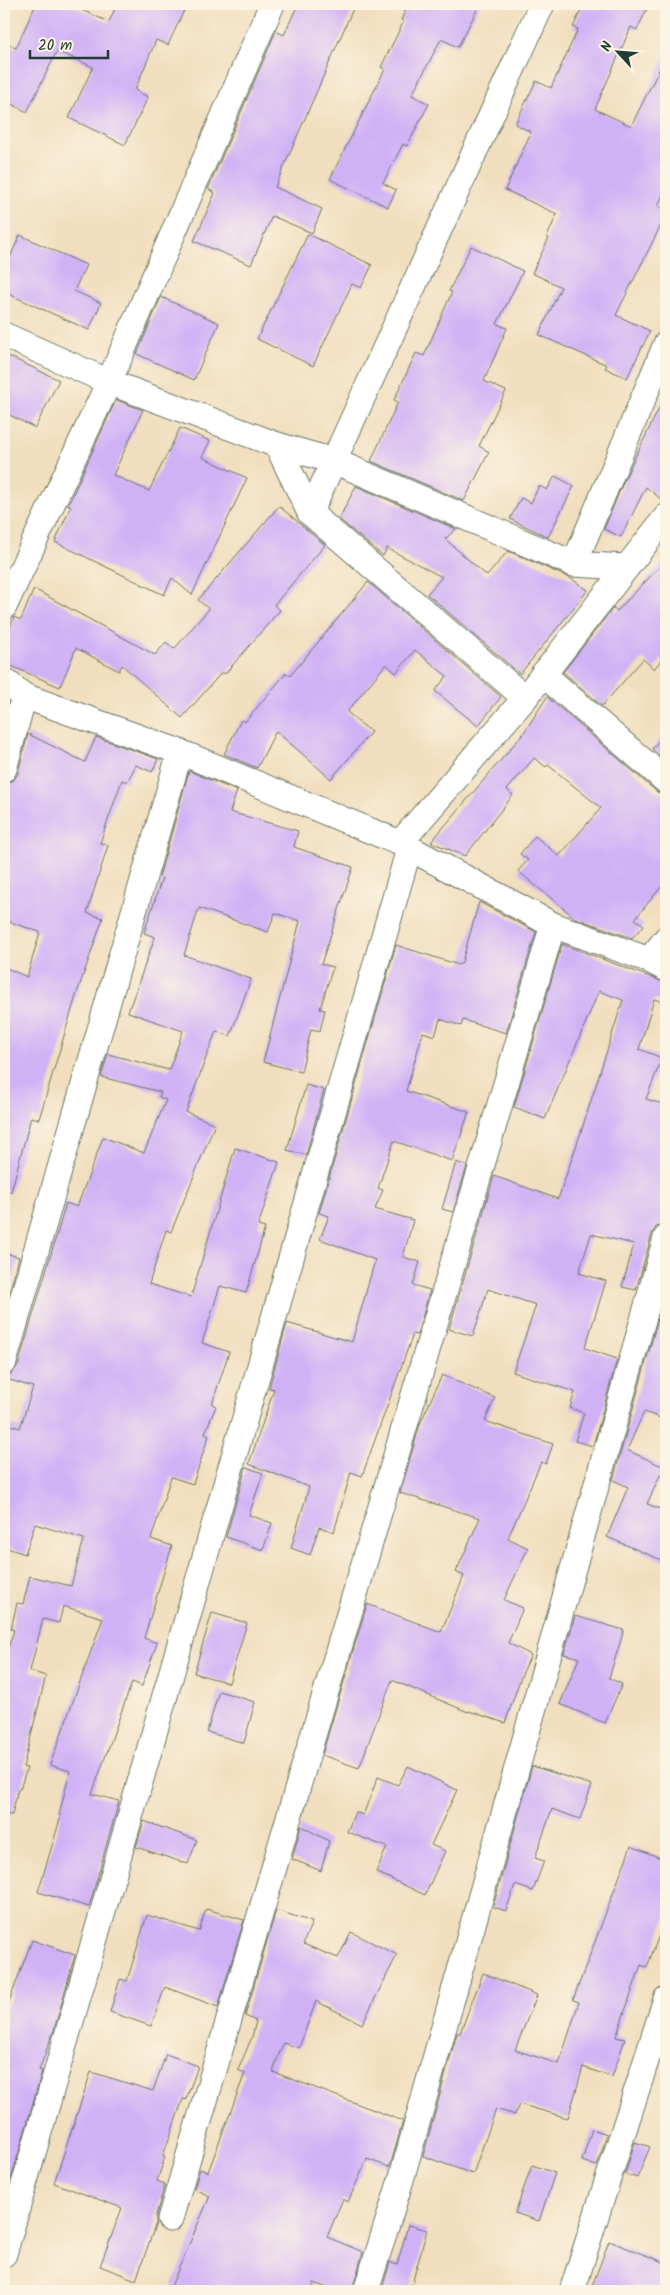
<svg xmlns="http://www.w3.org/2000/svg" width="670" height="2295" viewBox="0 0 670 2295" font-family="Kalam,sans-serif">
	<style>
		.building { fill: #d0b1f6 }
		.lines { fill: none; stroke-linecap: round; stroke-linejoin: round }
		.minor-casing { stroke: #687564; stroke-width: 27 }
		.minor { stroke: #fff; stroke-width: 25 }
	</style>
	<rect width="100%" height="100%" fill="#fcf5e5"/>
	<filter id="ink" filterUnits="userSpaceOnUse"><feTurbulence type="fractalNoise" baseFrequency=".02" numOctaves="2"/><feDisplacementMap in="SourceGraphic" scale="10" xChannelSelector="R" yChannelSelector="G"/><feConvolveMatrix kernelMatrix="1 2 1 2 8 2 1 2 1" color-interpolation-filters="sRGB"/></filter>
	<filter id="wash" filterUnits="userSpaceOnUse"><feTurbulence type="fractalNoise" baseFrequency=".0096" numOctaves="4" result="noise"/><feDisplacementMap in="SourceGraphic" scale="20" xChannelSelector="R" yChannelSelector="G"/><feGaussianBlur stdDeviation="1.12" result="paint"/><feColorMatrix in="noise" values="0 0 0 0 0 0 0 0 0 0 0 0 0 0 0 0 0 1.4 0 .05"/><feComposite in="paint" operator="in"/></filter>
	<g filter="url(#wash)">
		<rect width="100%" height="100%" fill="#f1debe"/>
		<g id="blocks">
			<g class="building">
				<polygon points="36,4 68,4 109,22 117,4 187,4 168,45 156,40 135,90 148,97 125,145 69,118 93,67 57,51 27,112 4,100 4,43 16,48"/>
				<polygon points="298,4 355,4 275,187 322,209 312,233 272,216 251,265 194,241 215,193 208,189 276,31 284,35"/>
				<polygon points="408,4 480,4 458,47 441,39 412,95 429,104 407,146 403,144 383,183 396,190 388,207 330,179 385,69 381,67 404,21 401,20"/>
				<polygon points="584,4 636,4 647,9 637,30 631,27 595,109 631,126 666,56 666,188 658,206 666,210 666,215 616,315 650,331 627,378 605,368 607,365 539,335 561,287 532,273 549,238 547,237 557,214 505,190 531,132 515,124 536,81 551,88 578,29 573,27"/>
				<polygon points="308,234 372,265 361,288 352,284 313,366 257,339"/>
				<polygon points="20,235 86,265 74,291 101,303 89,330 4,292 4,271"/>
				<polygon points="471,246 523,271 497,324 507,328 484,381 506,391 479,446 489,452 464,501 371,461 398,402 394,400 416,353 424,356 452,292 449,291"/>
				<polygon points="161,297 219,323 194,380 137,354"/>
				<polygon points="4,354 59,380 35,428 4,412"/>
				<polygon points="666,394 666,503 646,487 621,537 604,529 625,478"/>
				<polygon points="116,400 143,410 113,475 149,491 180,428 210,441 202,457 247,478 192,595 172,578 164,595 55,542 71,506 68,505"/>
				<polygon points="555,476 574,486 548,537 510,519 521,498 531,503 539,486 547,490"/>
				<polygon points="356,486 456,529 445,539 487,576 508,551 570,578 588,590 520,674 427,594 442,577 387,548 383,556 339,519"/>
				<polygon points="279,506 325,545 274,605 280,610 225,674 222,672 182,718 122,665 119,671 76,648 60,687 4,663 4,641 14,617 21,620 34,589 155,655 166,642 174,649 209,609 198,600"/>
				<polygon points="666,560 666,654 654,669 643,659 602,706 563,672 613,608 617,611"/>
				<polygon points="368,582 501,697 478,726 435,691 447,676 415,650 396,673 386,664 347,712 371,732 331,779 276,731 257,768 224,754 241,720 245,722 286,673 290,676"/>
				<polygon points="547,697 657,792 666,795 666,881 635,919 644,925 632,938 575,918 518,871 528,860 520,854 535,836 559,856 601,808 548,765 546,767 534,758 507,790 513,795 465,856 431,842 523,734"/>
				<polygon points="666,732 666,762 652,749"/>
				<polygon points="28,734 85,762 96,737 158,759 152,772 136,765 127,782 122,780 100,843 108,845 87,913 103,918 76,996 39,1119 31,1117 11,1192 4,1191 4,967 27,977 40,932 4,920 4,783 14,780 18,773"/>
				<polygon points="189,771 237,791 230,812 298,831 294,847 353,867 321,964 333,967 320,1009 325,1010 320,1031 311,1029 301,1072 263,1062 300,921 275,913 268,932 199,908 184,955 251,979 230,1036 216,1031 186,1112 215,1124 171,1232 166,1230 149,1284 191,1297 235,1148 279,1162 258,1226 265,1228 246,1293 220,1286 202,1343 229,1352 212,1404 216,1406 205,1433 209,1435 193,1484 171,1477 151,1539 172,1546 144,1638 157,1643 142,1686 132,1682 92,1794 119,1801 89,1907 38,1892 61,1816 59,1815 70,1771 50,1765 103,1618 63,1606 59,1623 43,1619 30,1671 46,1676 23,1767 27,1768 20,1789 18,1789 12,1815 4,1814 4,1725 9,1704 4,1702 4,1660 14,1630 11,1629 17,1603 23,1604 30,1576 71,1586 84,1539 35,1524 25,1554 4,1547 4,1423 20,1428 33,1387 6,1379 18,1366 66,1203 77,1207 103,1137 144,1153 166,1100 159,1097 161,1092 101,1077 108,1054 169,1070 183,1031 128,1012 155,937 144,933 162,878 159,877"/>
				<polygon points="479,902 536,932 506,1033 463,1020 461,1026 440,1019 435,1036 423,1032 406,1091 469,1112 452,1161 394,1141 378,1188 383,1190 375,1209 413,1220 403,1257 420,1262 413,1285 430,1290 417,1335 413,1334 362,1476 351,1472 334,1532 319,1527 310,1555 291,1548 309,1487 249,1464 274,1389 269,1388 287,1323 352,1342 375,1260 320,1239 329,1216 319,1213 396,945 459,965 462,962"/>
				<polygon points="562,944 666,983 666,1003 654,999 639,1049 662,1058 646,1099 666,1105 666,1224 656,1227 652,1234 636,1290 622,1287 634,1244 591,1234 579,1273 606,1281 585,1348 617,1359 593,1446 575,1441 584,1413 570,1408 575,1392 513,1372 536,1305 488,1289 473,1336 449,1329 494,1176 558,1199 581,1132 623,1000 599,991 545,1119 514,1107"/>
				<polygon points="306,1085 324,1090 306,1155 287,1150"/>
				<polygon points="456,1162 467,1166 453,1212 442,1209"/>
				<polygon points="4,1253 19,1257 4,1311"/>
				<polygon points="666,1290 666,1420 644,1412 627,1450 664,1467 647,1504 666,1511 666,1562 607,1537 628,1487 613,1480"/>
				<polygon points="442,1375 495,1398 485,1421 553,1444 546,1464 541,1462 508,1538 528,1548 504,1600 523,1608 508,1643 531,1655 522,1674 505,1723 469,1711 468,1712 392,1680 359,1768 322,1755 367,1604 441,1632 464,1576 456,1572 480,1518 400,1493 420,1424"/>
				<polygon points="246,1467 263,1473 249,1515 272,1523 263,1550 226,1537"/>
				<polygon points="212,1613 247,1623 229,1683 194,1673"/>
				<polygon points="575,1616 624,1630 609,1678 622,1684 605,1723 560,1704 579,1658 564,1654"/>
				<polygon points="219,1691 255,1702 244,1743 207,1732"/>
				<polygon points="408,1766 457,1790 431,1845 445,1851 425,1895 376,1872 387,1847 347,1832 355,1812 363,1815 378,1777 398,1785"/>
				<polygon points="532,1766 592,1785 580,1819 552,1809 535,1858 544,1861 533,1891 515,1885 506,1911 493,1907"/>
				<polygon points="144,1821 197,1840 188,1864 136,1847"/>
				<polygon points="301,1826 329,1841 321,1871 292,1859"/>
				<polygon points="631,1846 666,1860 666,1917 647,1967 641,1965 616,2037 625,2039 612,2077 583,2067 568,2118 519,2104 515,2115 496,2109 473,2174 423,2156 457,2033 460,2033 483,1973 537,1995 515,2050 559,2064 579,2002 573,2000"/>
				<polygon points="206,1909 244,1920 218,2007 165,1987 151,2026 110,2012 120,1979 127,1981 147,1915 199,1931"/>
				<polygon points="276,1910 312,1922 303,1944 338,1958 351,1932 397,1955 362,2024 316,2001 299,2048 283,2043 273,2072 403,2121 391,2163 389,2167 367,2159 348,2202 343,2199 327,2237 363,2252 352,2291 335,2291 314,2283 311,2291 169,2291 210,2196 194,2189 200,2169 208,2172 245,2073 238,2070 252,2037 256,2021 245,2016"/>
				<polygon points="32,1940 75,1955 54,2030 39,2070 42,2071 11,2179 4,2178 4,2015"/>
				<polygon points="166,2054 198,2066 186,2100 183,2099 163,2156 165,2157 157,2181 165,2184 156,2215 156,2223 136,2280 100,2266 122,2208 54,2183 91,2072 153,2091"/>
				<polygon points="592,2129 607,2134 597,2166 582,2161"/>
				<polygon points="635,2142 650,2147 637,2178 625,2174"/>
				<polygon points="532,2165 555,2173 539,2221 515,2213"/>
				<polygon points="408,2225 427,2230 410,2291 391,2291 382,2289 390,2262 397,2265"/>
				<polygon points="609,2241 666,2263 666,2291 590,2291"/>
			</g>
		</g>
	</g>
	<g filter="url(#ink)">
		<use href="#blocks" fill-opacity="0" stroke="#687564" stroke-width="1"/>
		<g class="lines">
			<defs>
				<g id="minor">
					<polyline points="4,335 109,382 277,445 310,513 525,698"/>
					<polyline points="277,445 334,461 574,564"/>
					<polyline points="310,513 542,4"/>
					<polyline points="625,567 574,564 666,344"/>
					<polyline points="4,607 109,382 272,4"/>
					<polyline points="543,674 666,781"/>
					<polyline points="4,680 24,696 180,752 400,843 553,925 649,960 666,969"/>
					<polyline points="4,769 24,696"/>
					<polyline points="400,843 525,698 666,517"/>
					<polyline points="649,960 666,939"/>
					<polyline points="4,1362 180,752"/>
					<polyline points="170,2219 553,925"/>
					<polyline points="4,2254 409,849"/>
					<polyline points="366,2291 401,2180 666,1238"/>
					<polyline points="572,2291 666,1999"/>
				</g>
			</defs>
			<use href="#minor" class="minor-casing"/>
			<use href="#minor" class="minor"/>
		</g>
	</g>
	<rect width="670" height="2295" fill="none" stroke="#fcf5e5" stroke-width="20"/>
	<g transform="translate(618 52) rotate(296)" stroke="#fcf5e5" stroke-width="4" paint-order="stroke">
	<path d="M0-4L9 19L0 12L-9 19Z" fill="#1f3d34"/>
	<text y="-8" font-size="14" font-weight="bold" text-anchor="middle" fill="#1f3d34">N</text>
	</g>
	<path d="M30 50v8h78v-8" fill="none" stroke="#1f3d34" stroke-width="2.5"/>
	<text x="38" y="50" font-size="15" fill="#1f3d34" stroke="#fcf5e5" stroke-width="4" paint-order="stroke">20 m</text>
</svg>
